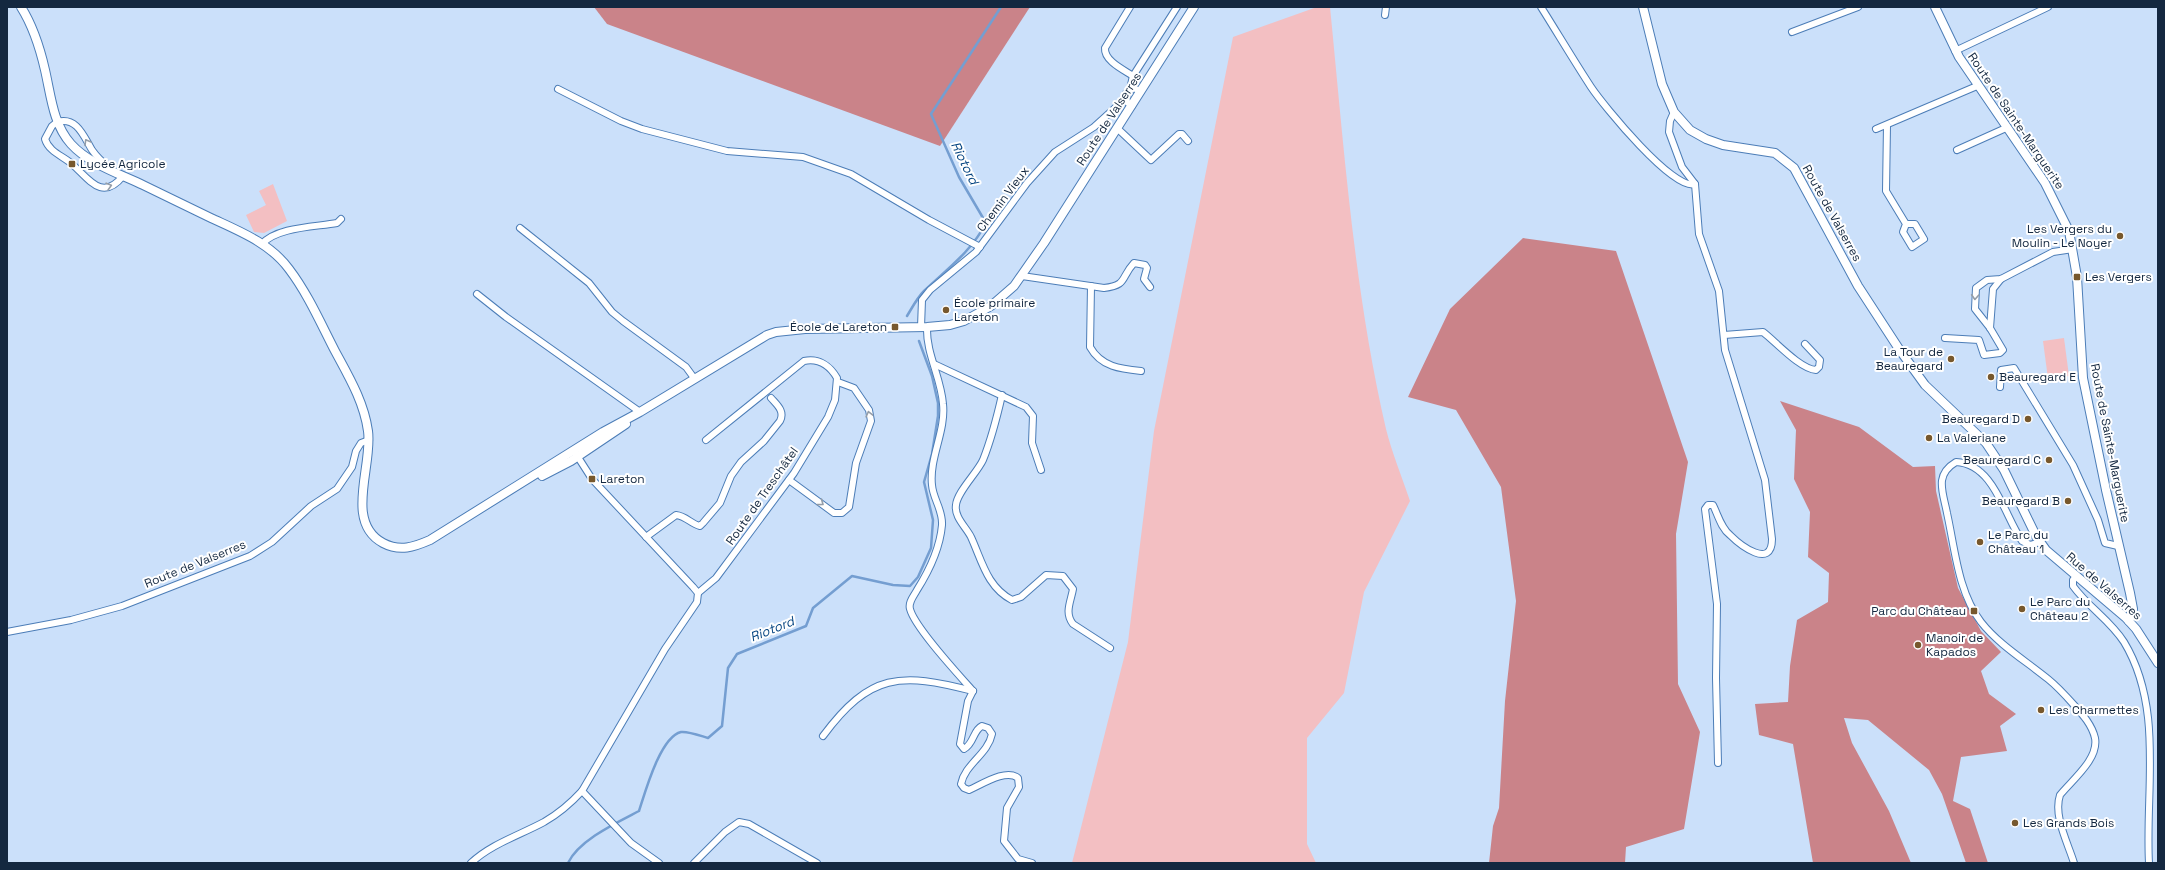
<svg xmlns="http://www.w3.org/2000/svg" width="2165" height="870" viewBox="0 0 2165 870" font-family="'Space Grotesk',sans-serif">
	<style>
		.green { fill: #f3bfc2 }
		.forest { fill: #ca8389 }
		.lines { fill: none; stroke-linecap: round; stroke-linejoin: round }
		.stream { stroke: #749ed1; stroke-width: 2.5 }
		.minor-casing { stroke: #4c7db7; stroke-width: 8 }
		.tertiary-casing { stroke: #4c7db7; stroke-width: 10 }
		.minor { stroke: #fff; stroke-width: 6 }
		.tertiary { stroke: #fff; stroke-width: 8 }
		.oneway { stroke: #959ea9 }
		.poi-dot { fill: #77582d; stroke: #fff; stroke-width: 1.5 }
		.labels { text-anchor: middle; dominant-baseline: central; stroke-width: 4; stroke-linejoin: round; paint-order: stroke }
		.street-label { font-size: 12px; fill: #142840; stroke: #fff }
		.poi-label { font-size: 12px; fill: #142840; stroke: #fff; text-anchor: start }
		.water-label { font-size: 13px; font-style: italic; fill: #034380; stroke: #fff }
	</style>
	<rect width="100%" height="100%" fill="#cbe0fa"/>
	<g class="green">
		<path d="M1317,7H1330C1344,148 1354,291 1386,429C1392,453 1402,477 1410,501L1364,592L1344,693L1307,738V844L1316,863H1072L1128,642L1154,431L1233,37Z"/>
		<polygon points="273,184 287,221 264,233 254,232 246,215 266,205 259,191"/>
		<polygon points="2064,338 2069,376 2048,379 2043,341"/>
	</g>
	<g class="forest">
		<polygon points="594,7 1030,7 940,146 607,24"/>
		<polygon points="1523,238 1616,251 1688,462 1676,534 1678,684 1700,732 1684,829 1626,847 1625,863 1489,863 1493,826 1499,808 1505,701 1516,601 1501,487 1456,410 1408,397 1450,309"/>
		<polygon points="1780,401 1859,427 1913,467 1935,466 1936,491 1958,588 1981,631 2001,652 1981,671 1989,694 2016,714 2000,726 2007,751 1961,757 1953,801 1970,809 1988,863 1966,863 1942,794 1929,770 1868,720 1844,718 1852,743 1889,811 1911,863 1813,863 1793,744 1759,735 1755,704 1788,702 1790,666 1797,620 1828,602 1829,573 1808,557 1810,512 1794,479 1796,430"/>
	</g>
	<g class="lines">
		<g class="stream">
			<path d="M907,316C912,308 917,298 924,291C947,269 971,252 986,223L959,177L931,114L1001,7"/>
			<path d="M568,863C579,840 616,823 639,811C645,793 660,737 681,732C688,731 701,736 708,738L722,726L728,668L737,654L806,626L813,608L852,576L893,585L910,586L918,577L931,548L933,520L924,482L932,454L938,416V403L932,376L919,341"/>
		</g>
		<defs>
			<g id="minor">
				<path d="M1130,7L1105,48C1104,61 1124,70 1133,76"/>
				<path d="M1541,7C1558,34 1574,61 1591,87C1603,105 1674,192 1695,184"/>
				<polyline points="1385,15 1386,7"/>
				<polyline points="1792,32 1858,7"/>
				<polyline points="1955,51 2048,7"/>
				<polyline points="558,89 621,121 642,129 727,151 803,157 851,174 929,220 980,247"/>
				<polyline points="1130,89 1133,76 1177,7"/>
				<polyline points="1132,106 1127,102 1126,93 1133,88 1141,91"/>
				<path d="M1674,112L1670,121L1669,132L1682,167L1695,184L1699,234L1719,291L1725,350L1765,480L1772,539C1772,570 1740,545 1730,535C1721,528 1718,515 1713,505H1708L1705,509L1717,604L1716,678L1718,763"/>
				<polyline points="1887,125 1886,191 1906,224 1903,232 1912,247 1924,239 1915,224 1906,224"/>
				<polyline points="1118,129 1151,160 1179,134 1182,134 1188,141"/>
				<polyline points="1876,129 1977,86"/>
				<polyline points="1957,150 2006,128"/>
				<path d="M108,166C102,162 97,157 92,150C84,137 77,116 57,122L52,126L45,139C49,152 63,156 72,164C89,179 102,202 123,176"/>
				<polyline points="520,228 589,283 612,312 623,321 686,367 694,378"/>
				<path d="M262,244C277,227 315,227 337,223L341,219"/>
				<path d="M1022,276L1104,288C1128,285 1120,278 1134,263L1145,265L1147,268L1144,279L1150,287"/>
				<path d="M1091,286L1090,347C1101,367 1121,369 1141,371"/>
				<polyline points="477,294 506,317 640,412"/>
				<polyline points="921,327 922,300 930,290 976,252 1027,183 1055,152 1094,127 1125,99"/>
				<path d="M927,327C926,354 941,377 943,404C946,431 929,458 932,485C933,499 943,510 942,525C940,548 929,571 917,590C914,596 908,602 910,609C915,628 959,675 973,691"/>
				<polyline points="1990,328 1993,289 2001,279"/>
				<path d="M1724,335L1763,332C1776,342 1800,369 1816,370L1819,367L1820,360L1805,344"/>
				<polyline points="1945,338 1979,340 1984,355 2000,353 2003,350 1990,328 1975,309 1976,288 1987,280 2001,279 2053,252 2073,249"/>
				<polyline points="934,364 1026,407 1033,416 1032,443 1041,470"/>
				<polyline points="2000,387 2001,370 2014,368 2073,465 2098,520 2105,543 2118,546"/>
				<path d="M1002,395C997,417 991,440 983,460C977,473 957,492 956,505C954,517 966,527 971,537C982,561 987,587 1012,600L1021,597L1046,575L1063,576L1073,589C1071,601 1064,613 1073,624L1110,648"/>
				<polyline points="789,480 834,513 842,513 849,507 856,463 871,421 869,410 854,388 838,382"/>
				<path d="M646,537L676,515C686,516 691,524 700,526L703,523L720,503L731,476L741,462L764,441L780,421C785,411 777,405 771,398"/>
				<path d="M2040,542L2030,545L2022,541C2004,515 1994,464 1956,462C1934,475 1943,492 1947,513C1955,549 1958,592 1981,622C1999,645 2026,661 2048,679C2058,687 2066,696 2074,705C2083,715 2092,725 2095,738C2099,759 2072,780 2060,795C2053,816 2068,843 2074,863"/>
				<path d="M2076,576L2073,580V586C2088,607 2110,620 2124,642C2164,708 2145,790 2149,863"/>
				<path d="M698,593L716,578L794,473L828,417L835,400L837,378C830,366 819,358 804,361L706,440"/>
				<polyline points="7,632 71,620 122,606 250,556 272,542 311,506 337,489 352,467 356,451 361,443 369,440"/>
				<path d="M973,691L968,701L960,744L964,749C974,744 973,730 982,726L988,728L992,734C988,754 965,764 961,784L964,788L969,790C981,785 1006,768 1018,778L1019,787L1007,808L1004,841L1018,859L1032,863"/>
				<path d="M823,736C870,673 900,672 973,691"/>
				<polyline points="582,791 631,843 659,863"/>
				<path d="M471,863C491,844 520,835 544,822C558,814 571,803 582,791L665,649L697,602L698,593L693,587L592,479L576,454"/>
				<polyline points="694,863 725,832 739,822 749,824 817,863"/>
			</g>
			<g id="tertiary">
				<path d="M21,7C33,26 40,48 45,70C51,96 53,124 71,144C89,164 120,174 143,185C166,196 188,207 211,218C239,231 270,243 289,269C308,294 321,324 335,351C349,377 364,402 368,431C373,466 344,522 383,543C400,552 414,547 430,540L603,432L640,412L767,335L776,332L805,329L927,327L950,325L964,321L991,306L1014,286L1044,243L1194,7"/>
				<polyline points="1643,7 1662,84 1674,112 1690,130 1706,139 1723,145 1775,153 1794,168 1858,286 1899,349 1925,385 1986,443 2004,470 2036,536 2046,550 2126,618 2136,629 2158,663"/>
				<polyline points="1935,7 1959,57 2045,183 2069,231 2077,277 2083,378 2106,490 2130,593 2133,609 2129,621"/>
				<polyline points="542,476 571,461 626,424"/>
			</g>
		</defs>
		<use href="#minor" class="minor-casing"/>
		<use href="#tertiary" class="tertiary-casing"/>
		<use href="#minor" class="minor"/>
		<use href="#tertiary" class="tertiary"/>
	</g>
	<defs><path id="oneway-chevron" d="M-2-3.5L2.5 0L-2 3.5" fill="none" stroke-width="1.6" stroke-linecap="round" stroke-linejoin="round"/></defs>
	<g class="oneway">
		<use href="#oneway-chevron" transform="translate(87 142) rotate(-120)"/>
		<use href="#oneway-chevron" transform="translate(109 186) rotate(-16)"/>
		<use href="#oneway-chevron" transform="translate(1975 297) rotate(93)"/>
		<use href="#oneway-chevron" transform="translate(869 414) rotate(-104)"/>
		<use href="#oneway-chevron" transform="translate(821 503) rotate(36)"/>
	</g>
	<g class="poi-dot">
		<rect x="68" y="160" width="8" height="8" rx="2"/>
		<circle cx="2120" cy="236" r="4"/>
		<rect x="2073" y="273" width="8" height="8" rx="2"/>
		<circle cx="946" cy="310" r="4"/>
		<rect x="891" y="323" width="8" height="8" rx="2"/>
		<circle cx="1951" cy="359" r="4"/>
		<circle cx="1991" cy="377" r="4"/>
		<circle cx="2028" cy="419" r="4"/>
		<circle cx="1929" cy="438" r="4"/>
		<circle cx="2049" cy="460" r="4"/>
		<rect x="588" y="475" width="8" height="8" rx="2"/>
		<circle cx="2068" cy="501" r="4"/>
		<circle cx="1980" cy="542" r="4"/>
		<circle cx="2022" cy="609" r="4"/>
		<rect x="1970" y="607" width="8" height="8" rx="2"/>
		<circle cx="1918" cy="645" r="4"/>
		<circle cx="2041" cy="710" r="4"/>
		<circle cx="2015" cy="823" r="4"/>
	</g>
	<g class="labels">
		<g class="street-label">
			<text transform="translate(1109 119) rotate(-57)">Route de Valserres</text>
			<text transform="translate(2016 121) rotate(56)">Route de Sainte-Marguerite</text>
			<text transform="translate(1003 199) rotate(-53)">Chemin Vieux</text>
			<text transform="translate(1832 213) rotate(61)">Route de Valserres</text>
			<text transform="translate(2110 443) rotate(79)">Route de Sainte-Marguerite</text>
			<text transform="translate(762 496) rotate(-55)">Route de Treschâtel</text>
			<text transform="translate(195 564) rotate(-22)">Route de Valserres</text>
			<text transform="translate(2104 586) rotate(41)">Rue de Valserres</text>
		</g>
		<g class="poi-label">
			<text x="80" y="164">Lycée Agricole</text>
			<text x="2112" y="229" text-anchor="end">Les Vergers du<tspan x="2112" dy="14">Moulin - Le Noyer</tspan></text>
			<text x="2085" y="277">Les Vergers</text>
			<text x="954" y="303">École primaire<tspan x="954" dy="14">Lareton</tspan></text>
			<text x="887" y="327" text-anchor="end">École de Lareton</text>
			<text x="1943" y="352" text-anchor="end">La Tour de<tspan x="1943" dy="14">Beauregard</tspan></text>
			<text x="1999" y="377">Beauregard E</text>
			<text x="2020" y="419" text-anchor="end">Beauregard D</text>
			<text x="1937" y="438">La Valeriane</text>
			<text x="2041" y="460" text-anchor="end">Beauregard C</text>
			<text x="600" y="479">Lareton</text>
			<text x="2060" y="501" text-anchor="end">Beauregard B</text>
			<text x="1988" y="535">Le Parc du<tspan x="1988" dy="14">Château 1</tspan></text>
			<text x="2030" y="602">Le Parc du<tspan x="2030" dy="14">Château 2</tspan></text>
			<text x="1966" y="611" text-anchor="end">Parc du Château</text>
			<text x="1926" y="638">Manoir de<tspan x="1926" dy="14">Kapados</tspan></text>
			<text x="2049" y="710">Les Charmettes</text>
			<text x="2023" y="823">Les Grands Bois</text>
		</g>
		<g class="water-label">
			<text transform="translate(965 163) rotate(64)">Riotord</text>
			<text transform="translate(772 629) rotate(-22)">Riotord</text>
		</g>
	</g>
	<rect width="2165" height="870" fill="none" stroke="#142840" stroke-width="16"/>
</svg>
